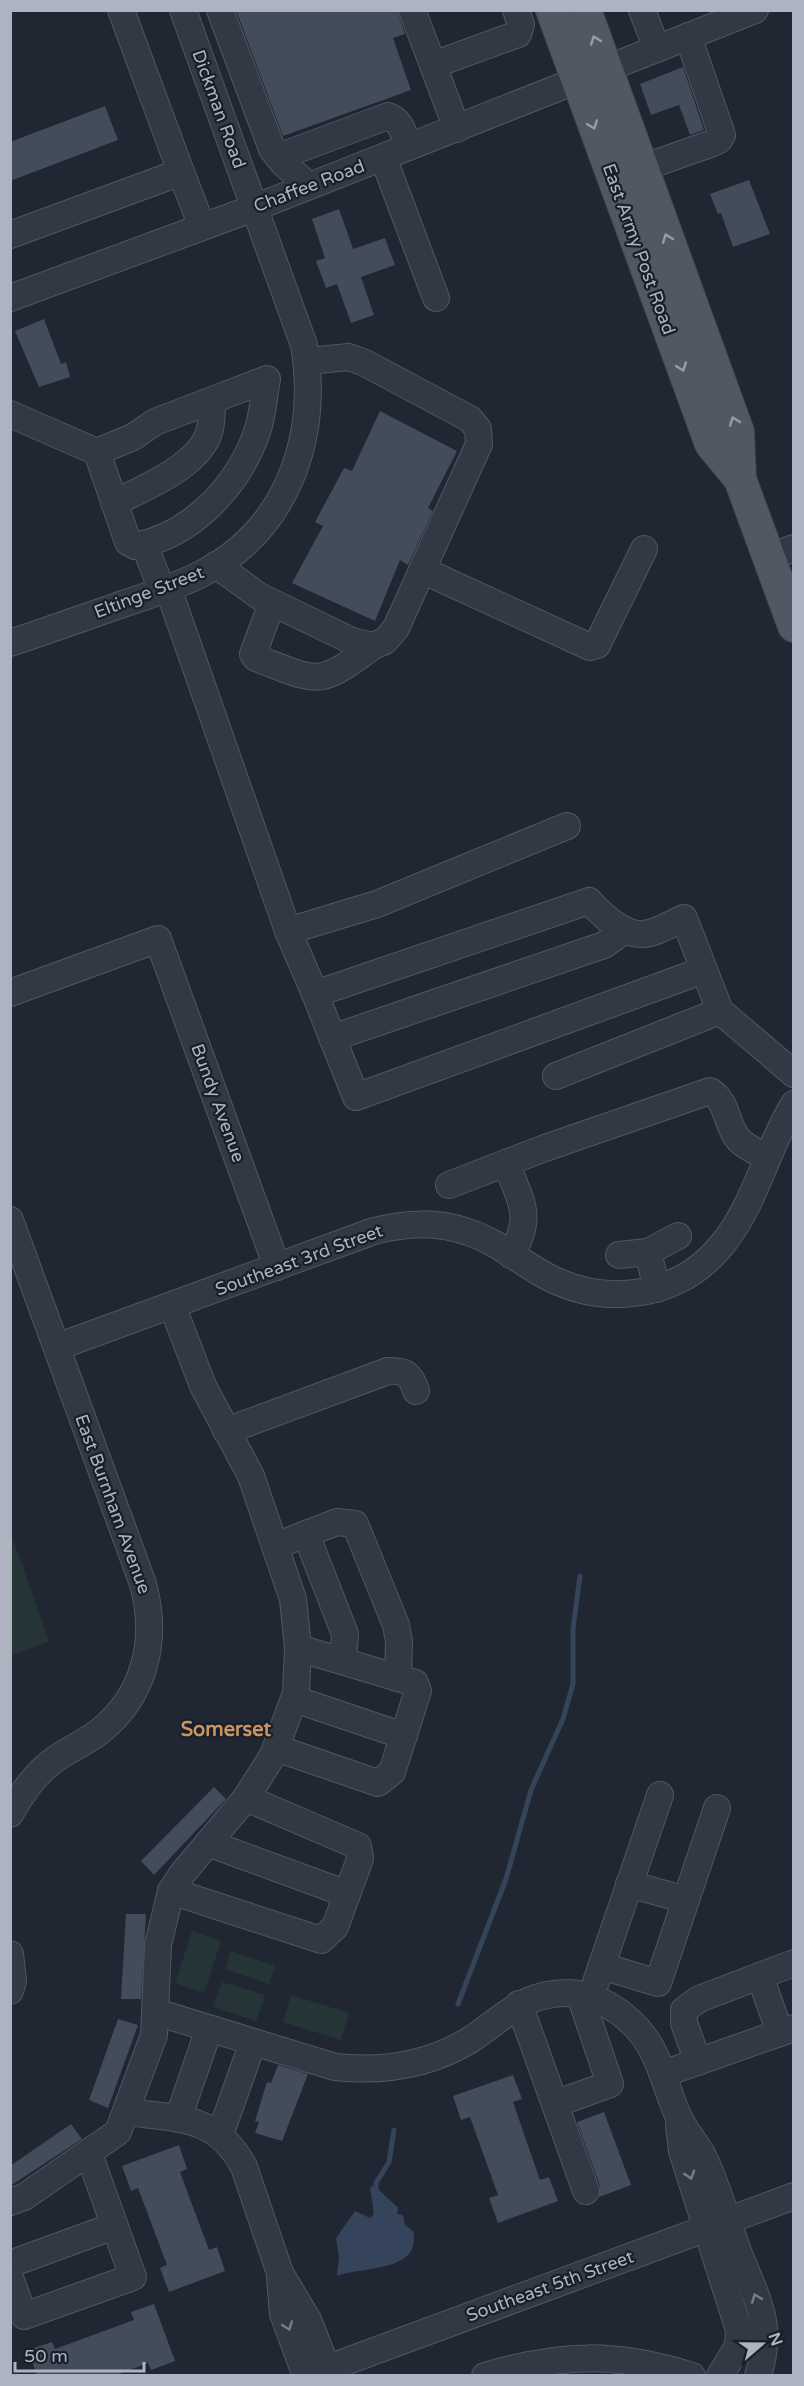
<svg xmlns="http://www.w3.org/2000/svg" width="804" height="2386" viewBox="0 0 804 2386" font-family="'Varela Round',sans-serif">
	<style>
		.green { fill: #253537 }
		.water { fill: #36445b }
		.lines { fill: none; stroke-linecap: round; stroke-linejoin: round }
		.stream { stroke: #36445b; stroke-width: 5 }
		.building { fill: #434c5a }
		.minor-casing { stroke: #515662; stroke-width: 28 }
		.major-casing { stroke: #3d424d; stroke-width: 34 }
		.minor { stroke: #333944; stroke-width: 26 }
		.major { stroke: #515864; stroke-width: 32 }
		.oneway { stroke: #969caa }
		.oneway2 { stroke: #767c89 }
		.labels { text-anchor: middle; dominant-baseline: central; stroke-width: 4.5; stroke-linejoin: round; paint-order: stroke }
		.street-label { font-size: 18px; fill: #adb3c1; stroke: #191e28 }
		.neighbourhood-label { font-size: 20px; font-weight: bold; fill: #c89461; stroke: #191e28 }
	</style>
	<rect width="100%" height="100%" fill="#202733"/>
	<g class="green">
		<polygon points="11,1534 49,1641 11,1656 10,1656"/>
		<polygon points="192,1931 221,1941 204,1993 175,1983"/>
		<polygon points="231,1951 275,1966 269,1984 225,1969"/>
		<polygon points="222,1982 265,1995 256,2021 213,2007"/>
		<polygon points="291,1995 349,2013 341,2040 283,2022"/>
	</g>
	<path class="water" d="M375,2186L398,2208L397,2214L403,2215L405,2225L413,2231C422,2273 362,2266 337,2276L339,2257L336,2238L355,2211L370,2218L374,2214L370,2187Z"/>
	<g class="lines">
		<g class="stream">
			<polyline points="458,2004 506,1879 531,1790 563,1719 573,1684 573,1629 580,1576"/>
			<polyline points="376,2193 376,2183 389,2162 394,2130"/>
		</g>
	</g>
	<g class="building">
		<polygon points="236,10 397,10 405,34 393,38 411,90 283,136"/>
		<polygon points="683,67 704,130 690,135 679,105 651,115 640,84"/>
		<polygon points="105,106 118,140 10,181 10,142"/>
		<polygon points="749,180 770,234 733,247 721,213 718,214 710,194"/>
		<polygon points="339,209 353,249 385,238 395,265 361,277 374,315 351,323 337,284 326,288 316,261 325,258 312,219"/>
		<polygon points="44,319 61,364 66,362 70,377 39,387 15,331"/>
		<polygon points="380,411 457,451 428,508 433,511 408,565 400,560 375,621 292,583 323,526 315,522 344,468 352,471"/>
		<polygon points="214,1787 226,1799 154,1875 141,1861"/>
		<polygon points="126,1914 146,1914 141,1999 121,1999"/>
		<polygon points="118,2019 138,2025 108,2108 89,2100"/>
		<polygon points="278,2065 308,2074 282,2141 255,2133 259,2122 255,2121 267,2082 271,2083"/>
		<polygon points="513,2075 522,2099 513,2102 540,2180 549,2177 558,2201 498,2223 489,2198 498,2195 470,2117 461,2120 453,2096"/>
		<polygon points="604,2112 631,2185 599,2197 600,2186 577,2122"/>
		<polygon points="71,2124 82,2139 10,2186 10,2166"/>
		<polygon points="179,2145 187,2169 180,2172 209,2250 217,2247 225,2271 169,2292 160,2268 167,2265 138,2188 131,2191 122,2166"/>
		<polygon points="154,2304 175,2361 151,2370 148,2363 114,2376 37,2376 28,2350 52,2342 55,2349 134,2320 131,2312"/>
	</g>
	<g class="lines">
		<defs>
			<g id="minor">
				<polyline points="220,10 272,149 284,164 309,186"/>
				<polyline points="412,10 433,65"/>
				<polyline points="642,10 657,49"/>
				<polyline points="457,129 433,65 518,34 521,25 516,10"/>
				<path d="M278,157L388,116C402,121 404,135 408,147"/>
				<polyline points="383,157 436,298"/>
				<polyline points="642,168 713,143 719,140 722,135 688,36"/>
				<polyline points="181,172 202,227"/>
				<polyline points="10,235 181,172 121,10"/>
				<polyline points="10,298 254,208 755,10"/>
				<path d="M10,414L97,452L128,542L135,546C193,535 240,484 258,429C263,413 264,395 267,379L155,422L133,437L97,452"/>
				<path d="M114,503C144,488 202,465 210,429C212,420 212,410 212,401"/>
				<polyline points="144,544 162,590"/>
				<polyline points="769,557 794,548"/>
				<polyline points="216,565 259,596 352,641 373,646 385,641 396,628 479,444 478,429 470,419 365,363 349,357 307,361"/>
				<polyline points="422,570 590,647 597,645 644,549"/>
				<path d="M168,588L288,931L315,994L589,901C602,915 623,936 644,934C657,933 672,923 684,918L720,1011L794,1074"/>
				<path d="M272,603L253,654L256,658C319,682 317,688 373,646"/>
				<path d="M10,643C49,630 88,616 126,603C152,594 179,586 203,573C289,528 319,436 304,345L183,10"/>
				<polyline points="288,931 377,904 567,826"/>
				<polyline points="10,993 158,939 277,1267"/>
				<polyline points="315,994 356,1097 704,970"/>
				<polyline points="332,1038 604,945 625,930"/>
				<polyline points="556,1076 720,1011"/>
				<path d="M506,1163C521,1202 534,1216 511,1255"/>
				<path d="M449,1185L545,1148L710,1091C728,1101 726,1126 739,1140C747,1148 757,1152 767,1157"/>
				<path d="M10,1220L143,1584C158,1639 146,1695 99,1732C86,1742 70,1749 57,1758C36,1772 22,1793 10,1814"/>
				<polyline points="619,1255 648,1252"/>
				<polyline points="657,1289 648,1252 678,1236"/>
				<path d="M57,1347L374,1231C407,1223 436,1221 468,1232C497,1241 521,1263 548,1277C606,1307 678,1298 721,1246C755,1206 766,1149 794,1104"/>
				<path d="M226,1431L388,1371C406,1370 411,1375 416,1391"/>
				<polyline points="306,1534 345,1634 343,1661"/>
				<polyline points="275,1546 337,1522 355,1524 396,1625 399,1641 398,1678"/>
				<polyline points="294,1699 404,1736"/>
				<polyline points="276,1748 378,1783 392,1772 418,1691 415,1683 298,1648"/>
				<polyline points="208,1843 347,1894"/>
				<polyline points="629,1884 686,1900"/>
				<polyline points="171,1891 321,1940 335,1927 360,1859 358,1846 246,1798"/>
				<polyline points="10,1954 13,1981 10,1991"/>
				<polyline points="602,1966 658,1983 717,1808"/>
				<polyline points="760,1976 780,2033"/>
				<polyline points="596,1982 660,1795"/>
				<polyline points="519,2004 586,2191"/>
				<path d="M156,2012L335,2067C382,2072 429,2065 470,2040C505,2017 524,1992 570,1993C595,1994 620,2010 637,2028C660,2053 665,2087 679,2118C685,2131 696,2143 703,2156C718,2187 727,2221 739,2254C748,2277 761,2302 764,2327C766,2344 763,2359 758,2376"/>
				<polyline points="698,2062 684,2023 684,2010 699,1999 794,1963"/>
				<polyline points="663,2074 794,2028"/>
				<polyline points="555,2104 610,2084 580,1995"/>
				<path d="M126,2112C178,2119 217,2115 244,2167L280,2273L308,2320L327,2368"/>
				<polyline points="178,2119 209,2029"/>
				<polyline points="679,2126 682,2151 739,2330 738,2346 720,2376"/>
				<polyline points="220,2135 253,2042"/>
				<polyline points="10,2202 24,2197 118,2132 154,2035 158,1945 171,1891 182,1874 246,1798 273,1755 296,1693 298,1648 293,1599 251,1476 203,1386 172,1305"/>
				<polyline points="10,2264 114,2226"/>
				<polyline points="280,2277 283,2314 306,2376"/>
				<polyline points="10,2278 24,2316 133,2277 89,2154"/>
				<polyline points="307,2376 794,2196"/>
				<path d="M485,2376C562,2353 616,2352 692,2376"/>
			</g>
			<g id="major">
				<polyline points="552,10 711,444 740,479"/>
				<polyline points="585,10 738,432 740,479 794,626"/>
			</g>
		</defs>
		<use href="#minor" class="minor-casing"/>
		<use href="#major" class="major-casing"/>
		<use href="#minor" class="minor"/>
		<use href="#major" class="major"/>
	</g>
	<defs><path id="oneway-chevron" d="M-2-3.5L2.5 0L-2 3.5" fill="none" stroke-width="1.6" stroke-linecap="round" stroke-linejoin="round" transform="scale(1.5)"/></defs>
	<g class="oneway">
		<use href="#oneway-chevron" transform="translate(595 40) rotate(-110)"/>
		<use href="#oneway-chevron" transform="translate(593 125) rotate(70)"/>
		<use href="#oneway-chevron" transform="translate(667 238) rotate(-110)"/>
		<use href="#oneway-chevron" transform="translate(682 367) rotate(70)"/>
		<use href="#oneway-chevron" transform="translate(734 421) rotate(-110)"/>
	</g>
	<g class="oneway2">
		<use href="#oneway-chevron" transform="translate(690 2175) rotate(72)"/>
		<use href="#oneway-chevron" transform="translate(756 2298) rotate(-110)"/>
		<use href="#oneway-chevron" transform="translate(288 2326) rotate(70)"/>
	</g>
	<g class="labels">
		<g class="street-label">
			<text transform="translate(219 109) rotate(70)">Dickman Road</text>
			<text transform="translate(309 186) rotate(-21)">Chaffee Road</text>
			<text transform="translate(639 249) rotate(70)">East Army Post Road</text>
			<text transform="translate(149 592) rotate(-21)">Eltinge Street</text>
			<text transform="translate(218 1103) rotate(70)">Bundy Avenue</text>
			<text transform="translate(299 1260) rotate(-20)">Southeast 3rd Street</text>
			<text transform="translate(113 1504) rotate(70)">East Burnham Avenue</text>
			<text transform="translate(550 2286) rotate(-20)">Southeast 5th Street</text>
		</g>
		<g class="neighbourhood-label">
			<text x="226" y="1730">Somerset</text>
		</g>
	</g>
	<rect width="804" height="2386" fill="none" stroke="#adb3c1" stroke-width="24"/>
	<g transform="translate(762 2344) rotate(70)" stroke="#191e28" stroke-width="4.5" paint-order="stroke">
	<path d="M0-4.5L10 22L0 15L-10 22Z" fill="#adb3c1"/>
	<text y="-9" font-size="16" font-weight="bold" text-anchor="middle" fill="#adb3c1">N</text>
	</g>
	<path d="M15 2362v9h129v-9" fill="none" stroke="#adb3c1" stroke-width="3"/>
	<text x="24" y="2362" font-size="18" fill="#adb3c1" stroke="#191e28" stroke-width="4.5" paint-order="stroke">50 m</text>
</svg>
